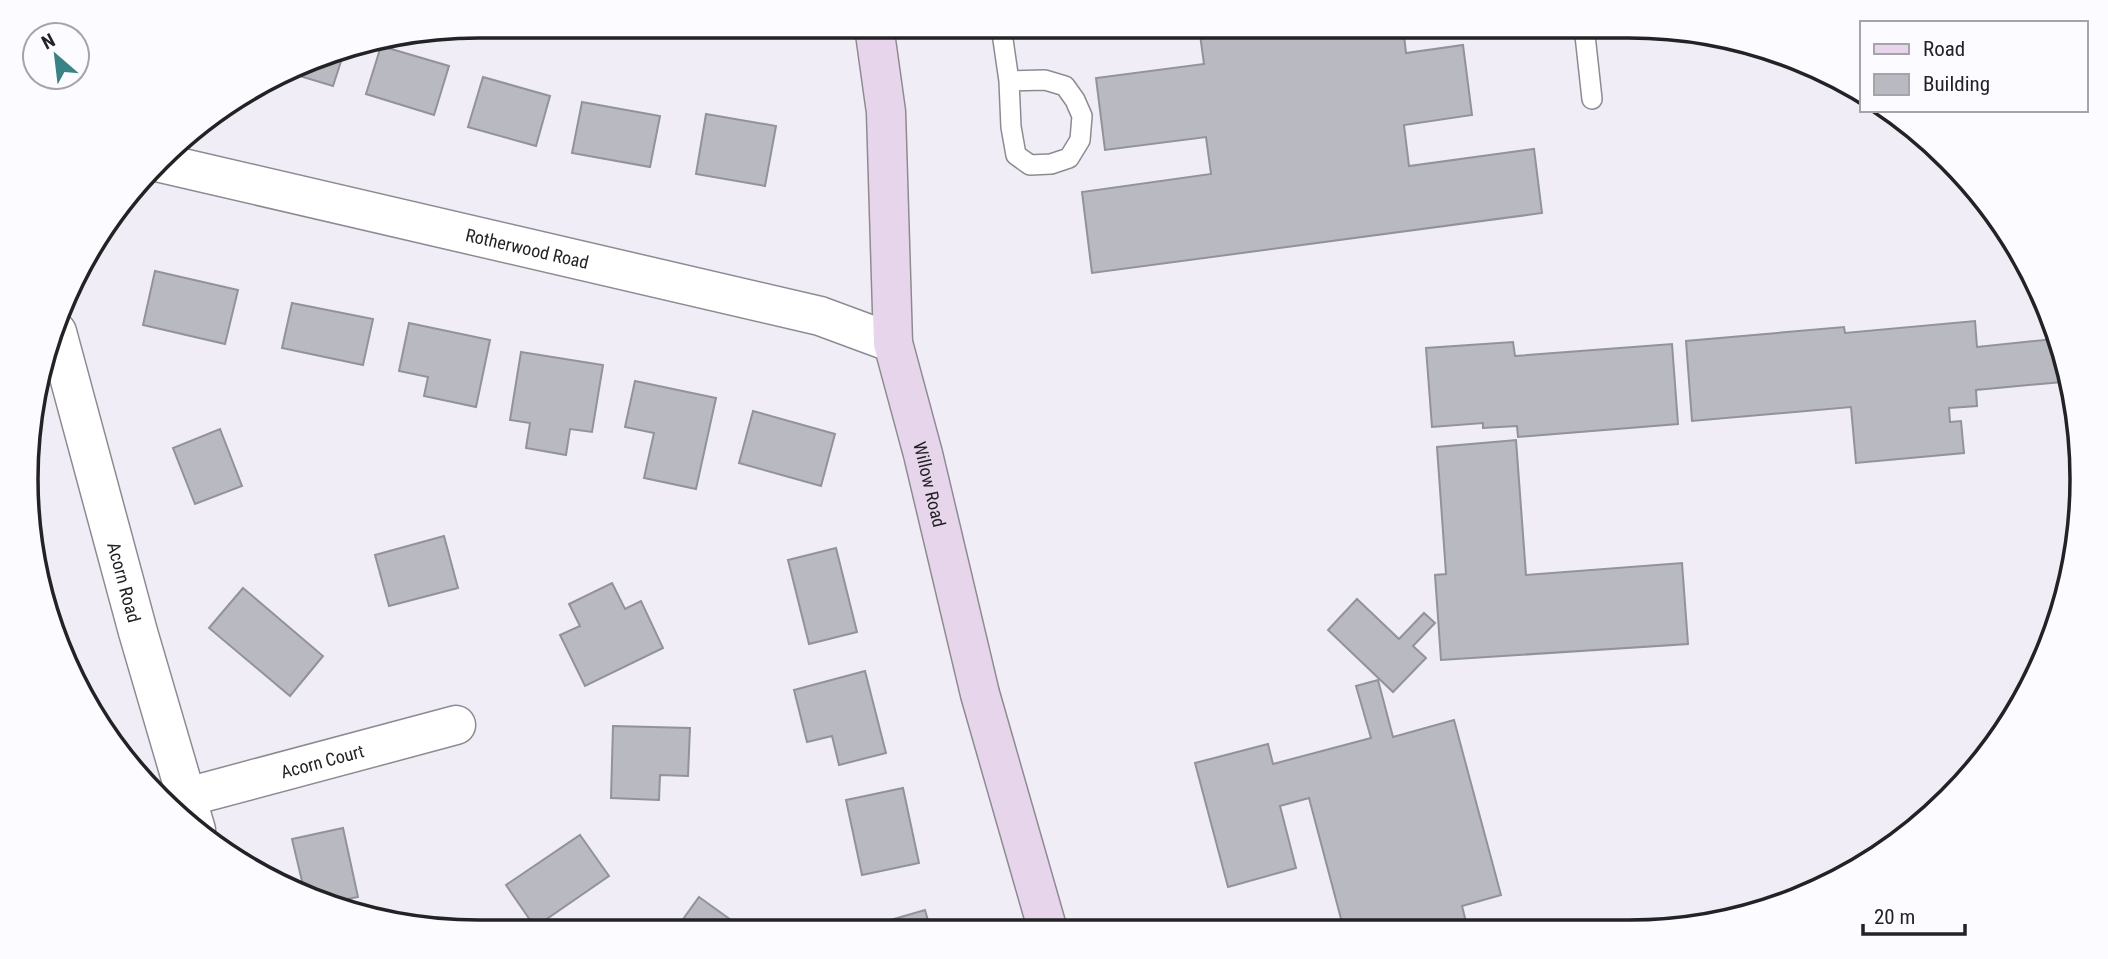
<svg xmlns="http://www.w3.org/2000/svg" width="2108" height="959" viewBox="0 0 2108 959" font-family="'Roboto Condensed',sans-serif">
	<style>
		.building { fill: #b8b9c1; stroke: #91929a; stroke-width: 2 }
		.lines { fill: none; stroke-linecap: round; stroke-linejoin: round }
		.lane-casing { stroke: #8d8b92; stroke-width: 22 }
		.street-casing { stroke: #8d8b92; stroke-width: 41 }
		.secondary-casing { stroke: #8d8b92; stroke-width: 41 }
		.lane { stroke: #fff; stroke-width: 19 }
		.street { stroke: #fff; stroke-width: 38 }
		.secondary { stroke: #e7d6eb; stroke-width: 38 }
		.labels { text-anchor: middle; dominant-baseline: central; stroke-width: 5; stroke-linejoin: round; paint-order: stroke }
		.street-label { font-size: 18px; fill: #232225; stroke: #fcfbff }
		.rim { fill: none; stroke: #232225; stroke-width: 3.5 }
	</style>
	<rect width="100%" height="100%" fill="#f0edf6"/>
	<g class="building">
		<polygon points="1109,26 1403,26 1406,53 1463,45 1472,115 1404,125 1409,166 1534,149 1542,213 1092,273 1082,192 1211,174 1206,137 1105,150 1096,78 1204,64 1199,27 1111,38"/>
		<polygon points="381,46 449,66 434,115 366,94"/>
		<polygon points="345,49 333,86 293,74 333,50"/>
		<polygon points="483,77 550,96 536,146 468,127"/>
		<polygon points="582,102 660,116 650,167 572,153"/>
		<polygon points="706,114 776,126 765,186 696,174"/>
		<polygon points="155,271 238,290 225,344 143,325"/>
		<polygon points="292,303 373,319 363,365 282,348"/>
		<polygon points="1975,321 1977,347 2054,339 2062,382 1976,390 1977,406 1949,408 1950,422 1961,421 1964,453 1856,463 1851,407 1692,421 1686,341 1844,327 1845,333"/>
		<polygon points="409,323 490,340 476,407 424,396 428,377 399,371"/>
		<polygon points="1513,342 1515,356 1672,344 1678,424 1518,437 1517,426 1483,428 1483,423 1432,427 1426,348"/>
		<polygon points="521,352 603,365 592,432 570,429 566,455 526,448 530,423 510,420"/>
		<polygon points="635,381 716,398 696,489 644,478 654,433 625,427"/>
		<polygon points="753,411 835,434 821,486 739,463"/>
		<polygon points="220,429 242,486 195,504 173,448"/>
		<polygon points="1516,440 1526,575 1682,563 1688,644 1441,660 1435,575 1446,574 1437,447"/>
		<polygon points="444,536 458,588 389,606 375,555"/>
		<polygon points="836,548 857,632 809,644 788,560"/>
		<polygon points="612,583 625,609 641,601 663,648 585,686 560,635 580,626 569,604"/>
		<polygon points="243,588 323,656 290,696 209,628"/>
		<polygon points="1357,599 1399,639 1424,613 1435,623 1413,646 1426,658 1393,692 1328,630"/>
		<polygon points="865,671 886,753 839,765 832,736 807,742 794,690"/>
		<polygon points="1378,680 1393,737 1454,720 1501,895 1462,906 1468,930 1373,930 1372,925 1357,930 1344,930 1309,798 1280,806 1296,868 1228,887 1195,763 1268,744 1273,764 1371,738 1356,686"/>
		<polygon points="613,726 690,728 688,776 660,775 659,800 611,798"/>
		<polygon points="903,788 919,863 862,875 846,800"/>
		<polygon points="343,828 358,897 328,903 306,898 292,839"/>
		<polygon points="580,835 609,876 535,927 506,885"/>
		<polygon points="699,897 731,920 722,932 695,932 681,922"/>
		<polygon points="925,910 931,931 882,931 880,923"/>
	</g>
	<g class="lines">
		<defs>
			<g id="lane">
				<polyline points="1001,26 1009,81 1011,127 1016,155 1030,165 1051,164 1069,158 1080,140 1082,116 1075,100 1065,86 1045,80 1009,81"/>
				<polyline points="1584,26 1592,99"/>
			</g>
			<g id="street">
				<path id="s1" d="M161,163L820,316L893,343"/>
				<path id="s2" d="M57,332L138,632L196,830"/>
				<path id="s3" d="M187,797L456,725"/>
			</g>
			<g id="secondary">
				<path id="s4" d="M874,26L886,112L893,343L923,454L980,694L1048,931"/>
			</g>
		</defs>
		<use href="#lane" class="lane-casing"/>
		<use href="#street" class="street-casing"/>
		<use href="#secondary" class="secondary-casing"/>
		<use href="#lane" class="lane"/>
		<use href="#street" class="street"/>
		<use href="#secondary" class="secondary"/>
	</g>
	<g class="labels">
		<g class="street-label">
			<text stroke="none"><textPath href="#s1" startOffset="376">Rotherwood Road</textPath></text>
			<text stroke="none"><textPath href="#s4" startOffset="464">Willow Road</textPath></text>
			<text stroke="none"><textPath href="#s2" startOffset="259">Acorn Road</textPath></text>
			<text stroke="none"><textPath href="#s3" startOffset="140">Acorn Court</textPath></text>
		</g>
	</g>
	<path d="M0 0H2108V959H0ZM479 38H1629A441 441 0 0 1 2070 479V479A441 441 0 0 1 1629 920H479A441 441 0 0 1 38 479V479A441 441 0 0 1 479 38Z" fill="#fcfbff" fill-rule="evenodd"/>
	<path class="rim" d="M479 38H1629A441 441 0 0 1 2070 479V479A441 441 0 0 1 1629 920H479A441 441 0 0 1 38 479V479A441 441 0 0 1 479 38Z"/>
	<rect x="1860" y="21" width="228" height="91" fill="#fcfbff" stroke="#a5a4a8" stroke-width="2"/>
	<rect x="1874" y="44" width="35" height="10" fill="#e7d6eb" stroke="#a5a4a8" stroke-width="2"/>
	<text x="1923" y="56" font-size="21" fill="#232225">Road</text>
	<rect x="1874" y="74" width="35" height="21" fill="#b8b9c1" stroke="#a5a4a8" stroke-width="2"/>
	<text x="1923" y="91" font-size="21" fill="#232225">Building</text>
	<g transform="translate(56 56) rotate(332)"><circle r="33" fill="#fcfbff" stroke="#a5a4a8" stroke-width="2"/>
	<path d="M0-5L12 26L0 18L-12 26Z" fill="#3a8384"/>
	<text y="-10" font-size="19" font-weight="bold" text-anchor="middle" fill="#232225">N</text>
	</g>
	<path d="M1863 924v10h102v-10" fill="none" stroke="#232225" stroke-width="3.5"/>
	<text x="1874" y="924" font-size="21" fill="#232225" stroke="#fcfbff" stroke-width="5" paint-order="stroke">20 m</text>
</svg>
